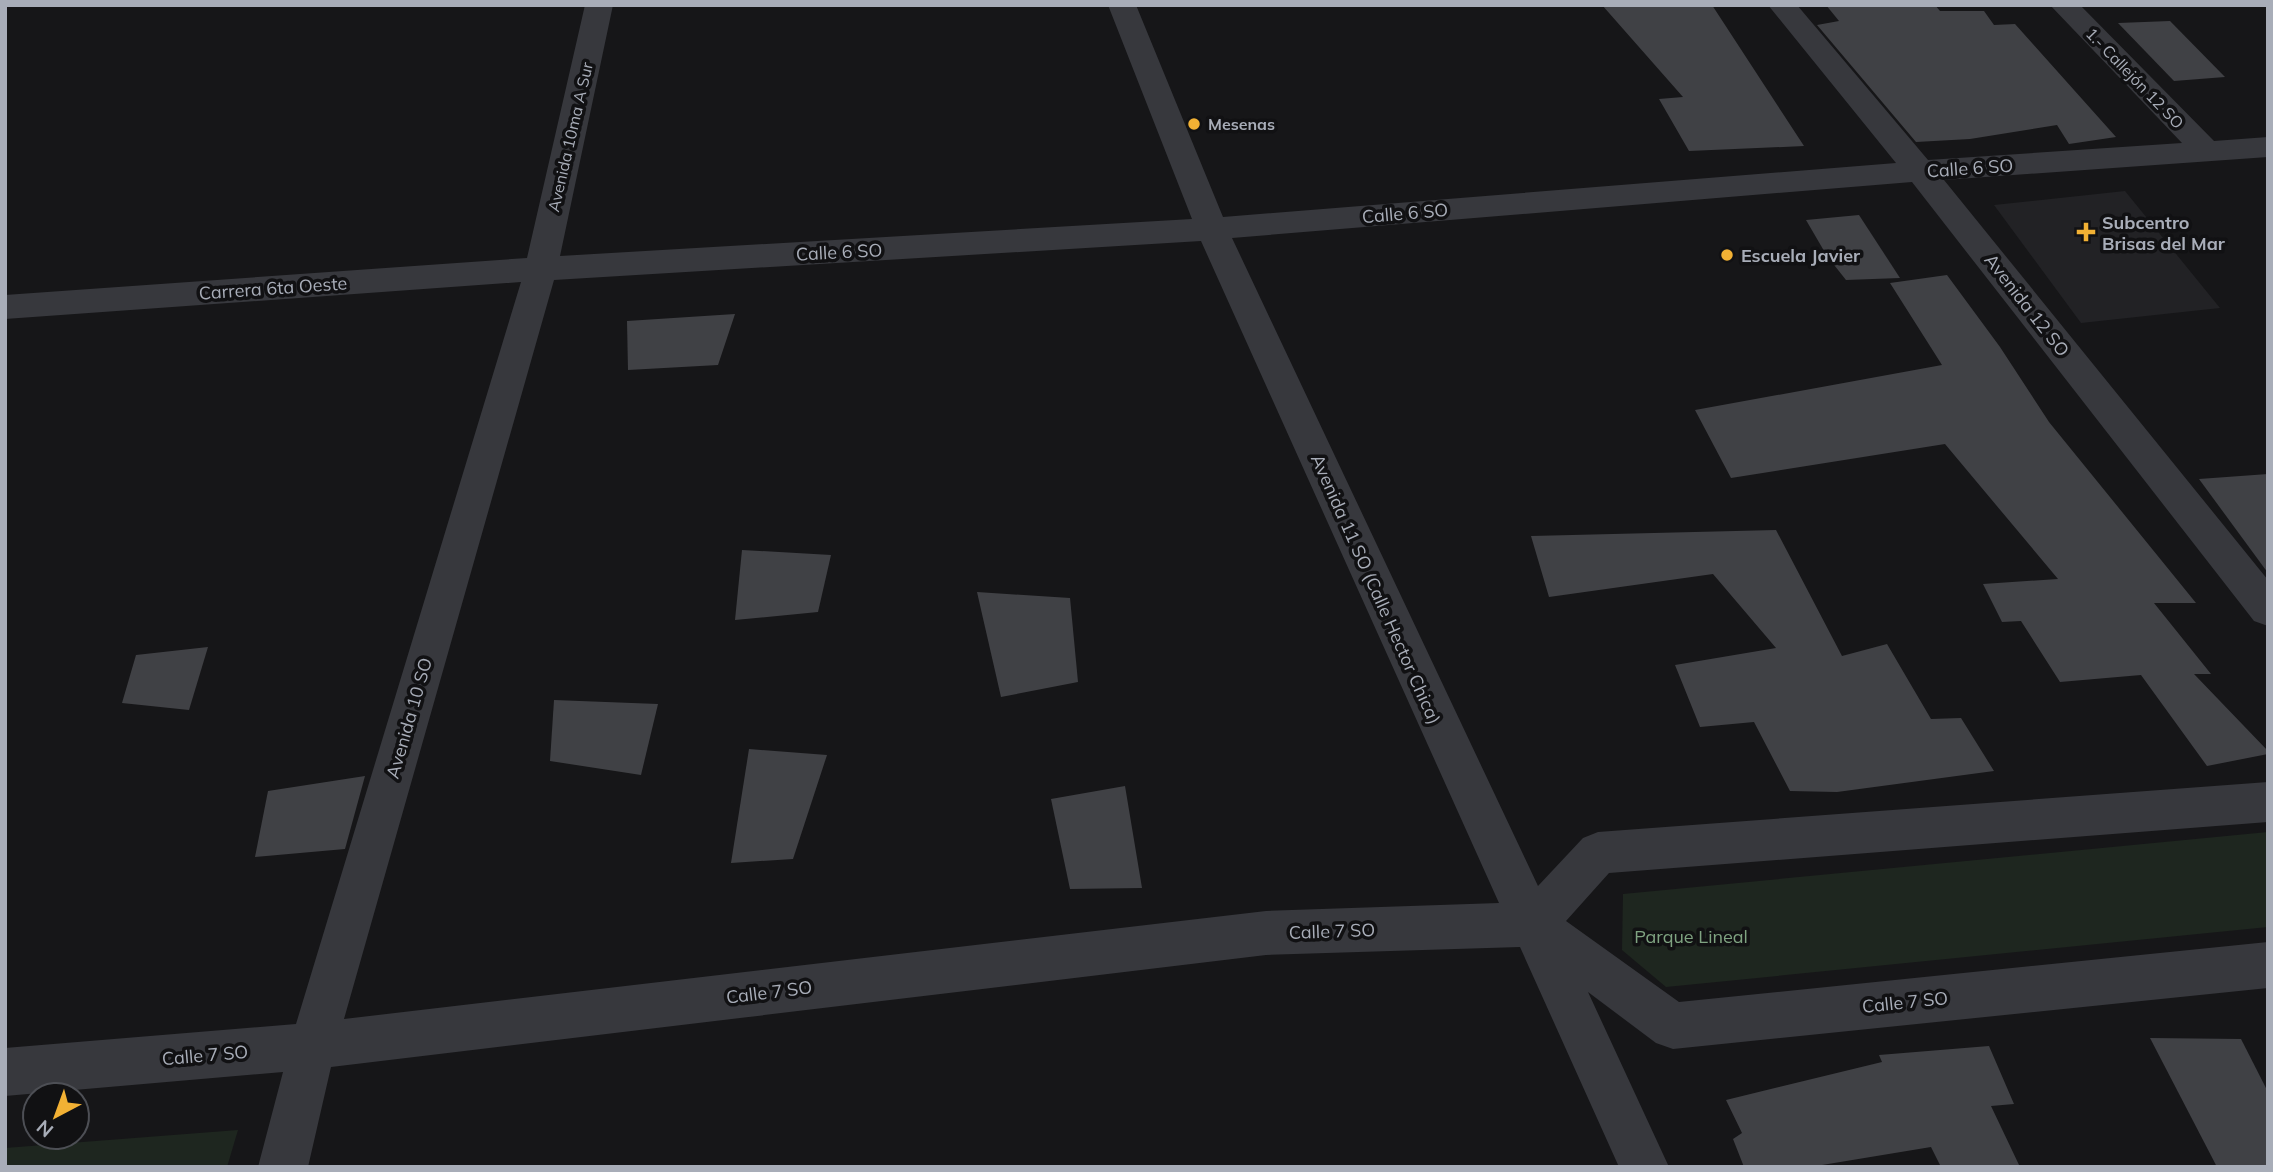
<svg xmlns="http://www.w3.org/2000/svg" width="2273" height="1172" viewBox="0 0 2273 1172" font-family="Mulish,sans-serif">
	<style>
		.built { fill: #222225 }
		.green { fill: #1e261f }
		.building { fill: #404145 }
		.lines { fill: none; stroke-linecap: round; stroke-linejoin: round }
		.minor { fill: #37383d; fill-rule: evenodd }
		.poi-dot { fill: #f2b134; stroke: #111113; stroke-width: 2.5 }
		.labels { text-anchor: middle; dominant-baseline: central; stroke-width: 7; stroke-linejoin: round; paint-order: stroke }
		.far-street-label { font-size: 16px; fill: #a8adb8; stroke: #111113 }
		.far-poi-label { font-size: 16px; font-weight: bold; fill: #a8adb8; stroke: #111113; text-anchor: start }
		.street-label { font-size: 18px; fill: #a8adb8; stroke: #111113 }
		.poi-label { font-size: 18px; font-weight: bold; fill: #a8adb8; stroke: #111113; text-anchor: start }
		.park-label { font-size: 18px; fill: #7fa381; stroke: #111113 }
	</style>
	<rect width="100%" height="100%" fill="#161618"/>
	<polygon class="built" points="2125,191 2220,308 2081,323 1994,205"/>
	<g class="green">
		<polygon points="2268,832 2268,927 1666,987 1622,950 1623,894"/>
		<polygon points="238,1130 227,1167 5,1167 5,1148"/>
	</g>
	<g class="building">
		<polygon points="1602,5 1712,5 1804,146 1689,151 1659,99 1683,97"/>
		<polygon points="1826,5 1935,5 1940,11 1984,11 1994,25 2015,24 2116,137 2069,144 2057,125 1970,139 1916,142 1817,25 1839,21"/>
		<polygon points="2170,21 2225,77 2174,81 2118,23"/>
		<polygon points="1859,215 1900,278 1846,280 1827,256 1806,220"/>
		<polygon points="1947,275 2000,347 2049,422 2196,603 2154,603 2211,674 2194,674 2268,751 2268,754 2207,766 2141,675 2060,682 2021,621 2002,622 1983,584 2058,579 1945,444 1731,478 1695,410 1942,365 1890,283"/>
		<polygon points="735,314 718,365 628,370 627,321"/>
		<polygon points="2268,474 2268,573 2199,479"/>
		<polygon points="1776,530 1842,656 1887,644 1931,719 1961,718 1994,771 1837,792 1790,791 1754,722 1700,727 1675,665 1776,648 1713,574 1549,597 1531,536"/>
		<polygon points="742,550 831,555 818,612 735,620"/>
		<polygon points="977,592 1070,598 1078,682 1001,697"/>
		<polygon points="208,647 189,710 122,703 136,655"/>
		<polygon points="554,700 658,704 641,775 550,761"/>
		<polygon points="749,749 827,755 793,859 731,863"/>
		<polygon points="365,776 345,849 255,857 268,791"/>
		<polygon points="1125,786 1142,888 1070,889 1051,799"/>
		<polygon points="2150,1038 2241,1039 2268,1092 2268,1167 2217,1167"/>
		<polygon points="1989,1046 2014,1104 1991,1106 2020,1167 1941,1167 1931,1147 1810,1167 1744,1167 1733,1139 1742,1133 1726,1100 1882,1062 1879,1055"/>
	</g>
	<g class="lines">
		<path class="minor" d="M585,5H613L560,256L1192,219L1108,5H1136L1223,217L1896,163L1768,5H1797L1928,160L2182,143L2050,5H2080L2214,141L2268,137V157L1944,180L2268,580V626L2254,621L1912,182L1232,238L1538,886L1583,838L1598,832L2268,782V822L1609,873L1566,921L1679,1002L2268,942V988L1673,1049L1656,1043L1588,992L1669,1167H1619L1520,947L1266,955L331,1067L308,1167H258L283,1072L5,1096V1048L296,1024L521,282L5,319V295L527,258ZM1201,241L1499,903L1266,911L344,1019L554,280Z"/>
	</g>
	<g class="poi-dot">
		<circle cx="1194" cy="124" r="7"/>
		<path d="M2082.5 221.5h7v7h7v7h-7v7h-7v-7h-7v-7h7z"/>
		<circle cx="1727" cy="255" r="7"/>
	</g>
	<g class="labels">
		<g class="far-street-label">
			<text transform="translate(2135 78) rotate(46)">1.- Callejón 12 SO</text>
			<text transform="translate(570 137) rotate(-77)">Avenida 10ma A Sur</text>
		</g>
		<g class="far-poi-label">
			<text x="1208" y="124">Mesenas</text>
		</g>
		<g class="street-label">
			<text transform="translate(1970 168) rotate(-4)">Calle 6 SO</text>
			<text transform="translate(1405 213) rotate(-5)">Calle 6 SO</text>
			<text transform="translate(839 252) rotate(-3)">Calle 6 SO</text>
			<text transform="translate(273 288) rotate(-4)">Carrera 6ta Oeste</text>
			<text transform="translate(2027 305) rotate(52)">Avenida 12 SO</text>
			<text transform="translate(1376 589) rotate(66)">Avenida 11 SO (Calle Hector Chica)</text>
			<text transform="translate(409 718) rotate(-74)">Avenida 10 SO</text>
			<text transform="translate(1332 931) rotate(-2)">Calle 7 SO</text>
			<text transform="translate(769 992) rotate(-7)">Calle 7 SO</text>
			<text transform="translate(1905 1002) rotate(-6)">Calle 7 SO</text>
			<text transform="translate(205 1055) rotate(-5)">Calle 7 SO</text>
		</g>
		<g class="poi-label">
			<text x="2102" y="222">Subcentro<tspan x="2102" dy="21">Brisas del Mar</tspan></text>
			<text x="1741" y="255">Escuela Javier</text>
		</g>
		<g class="park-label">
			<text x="1691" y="936">Parque Lineal</text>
		</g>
	</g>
	<rect width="2273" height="1172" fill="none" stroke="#a8adb8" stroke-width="14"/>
	<g transform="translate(56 1116) rotate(221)"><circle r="33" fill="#111113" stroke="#4d4f55" stroke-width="2"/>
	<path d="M0-5L12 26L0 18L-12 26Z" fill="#f2b134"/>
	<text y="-10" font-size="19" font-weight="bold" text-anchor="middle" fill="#a8adb8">N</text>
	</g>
</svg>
